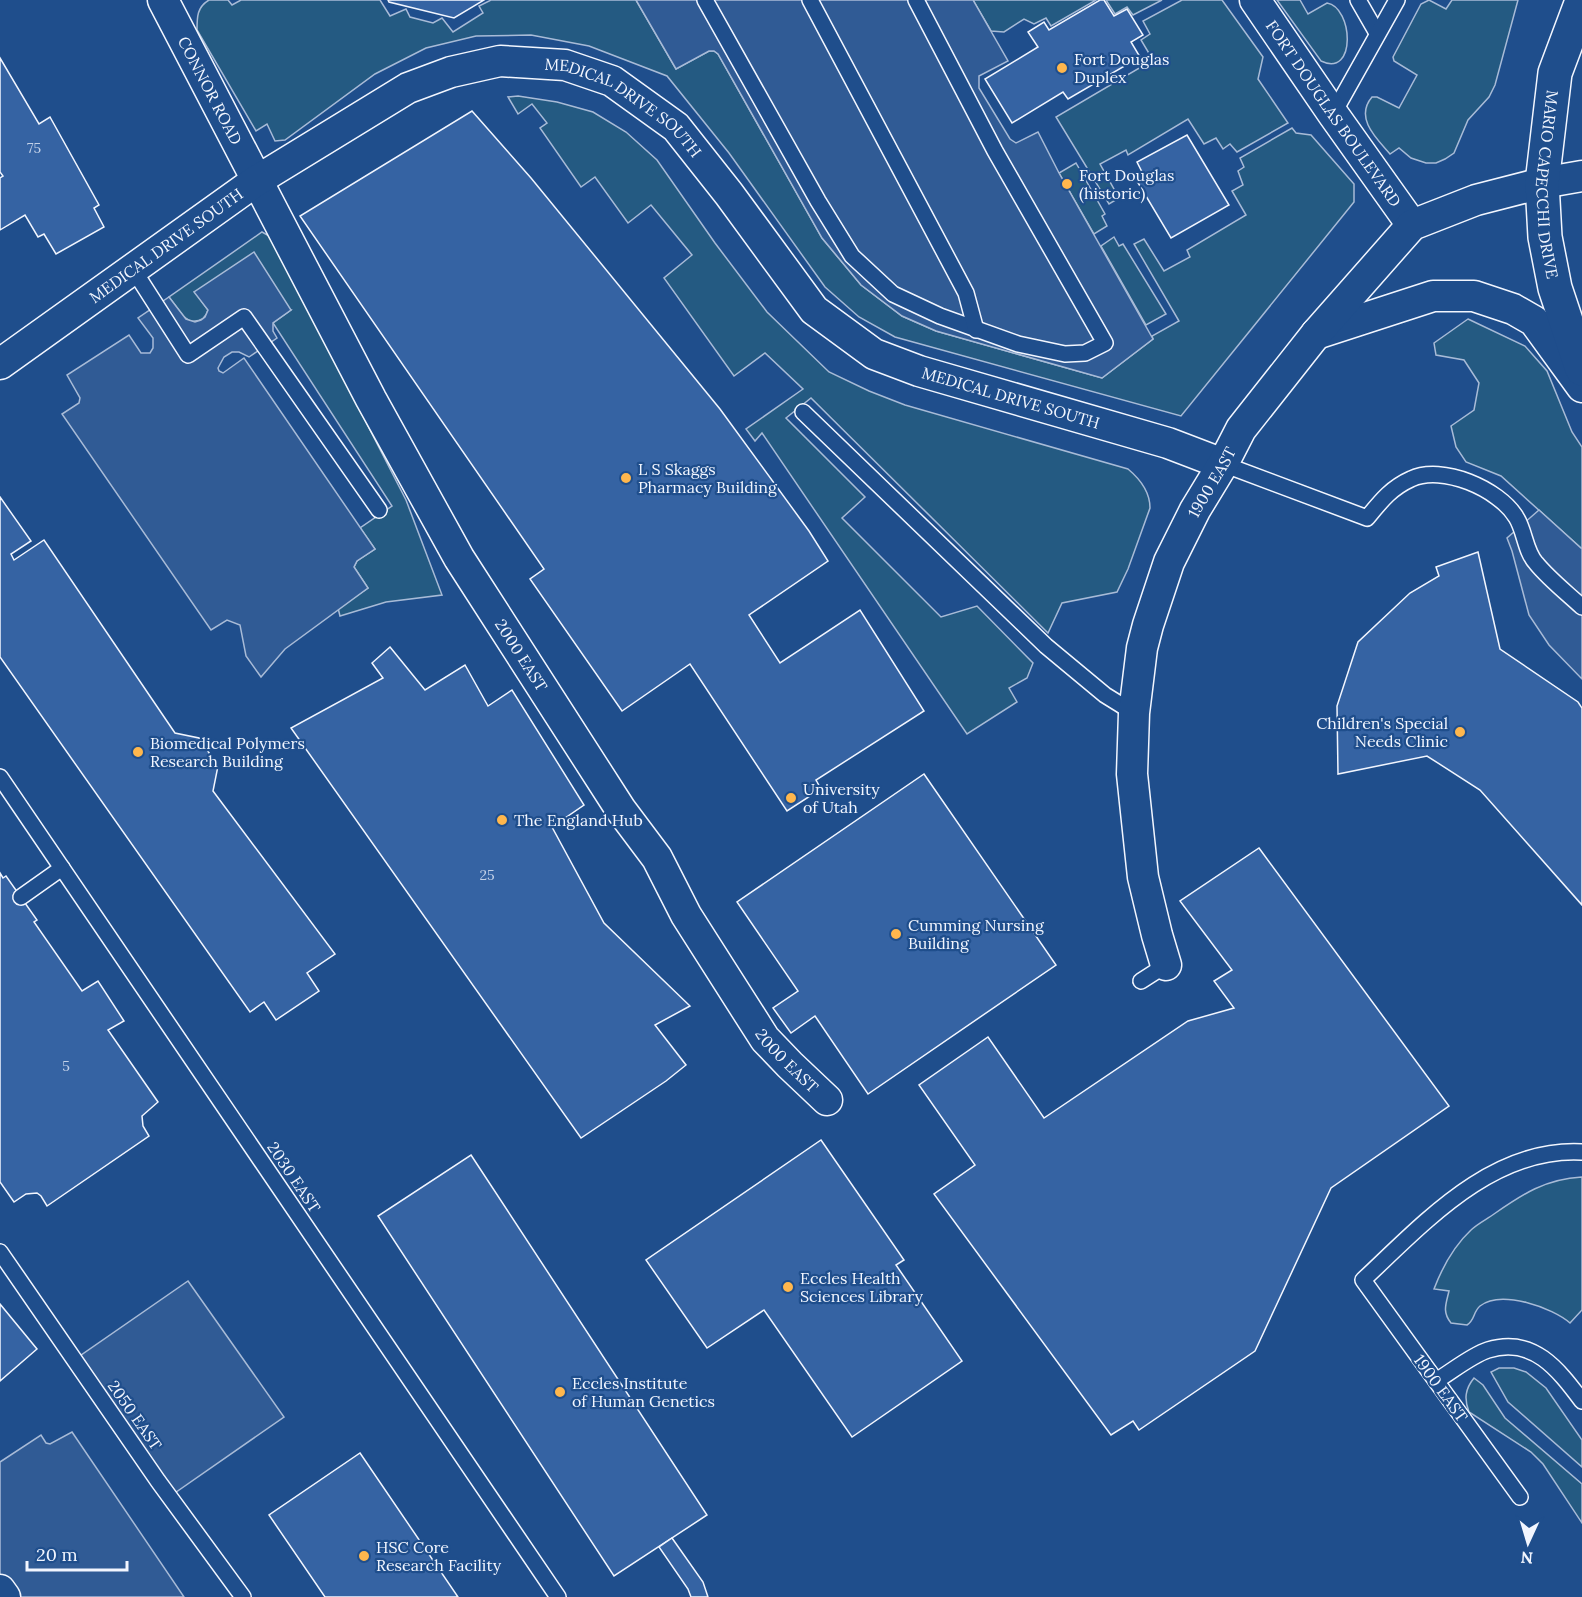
<svg xmlns="http://www.w3.org/2000/svg" width="1582" height="1597" viewBox="0 0 1582 1597" font-family="Lora,serif">
	<style>
		.green { fill: #245a82; stroke: #a8bbd7; stroke-width: 1.5 }
		.parking { fill: #305b95; stroke: #a8bbd7; stroke-width: 1.5 }
		.building { fill: #3563a3; stroke: #f2f6ff; stroke-width: 1.5 }
		.lines { fill: none; stroke-linecap: round; stroke-linejoin: round }
		.lane-casing { stroke: #f2f6ff; stroke-width: 18 }
		.street-casing { stroke: #f2f6ff; stroke-width: 33 }
		.secondary-casing { stroke: #f2f6ff; stroke-width: 36 }
		.lane { stroke: #1f4e8c; stroke-width: 15 }
		.street { stroke: #1f4e8c; stroke-width: 30 }
		.secondary { stroke: #1f4e8c; stroke-width: 33 }
		.poi-dot { fill: #ffb74d; stroke: #1f4e8c; stroke-width: 2 }
		.labels { text-anchor: middle; dominant-baseline: central; stroke-width: 4.5; stroke-linejoin: round; paint-order: stroke }
		.number-label { font-size: 14px; fill: #c3d1e8 }
		.poi-label { font-size: 16px; fill: #f2f6ff; stroke: #1f4e8c; text-anchor: start }
		.street-label { font-size: 16px; fill: #f2f6ff; stroke: #1f4e8c }
	</style>
	<rect width="100%" height="100%" fill="#1f4e8c"/>
	<g class="green">
		<path d="M209,0H228L232,5L241,0H380L390,16L406,9L410,17L433,23L442,18L453,32L483,13L479,6L491,0H636L676,69L709,51H714L718,54L822,238L861,285L902,316L936,331L1102,378L1153,339L1152,336L1179,321L1134,244L1144,239L1164,271L1190,257L1187,250L1246,215L1232,191L1243,185L1238,171L1244,167L1240,158L1292,128L1296,133L1311,135L1354,184V202L1181,416L895,337L859,317L825,287L729,153L667,76L589,46L531,35L476,36L426,48L375,74L285,140L275,141L267,124L256,131L197,30C197,17 197,7 209,0Z"/>
		<polygon points="973,0 1096,0 1051,26 1046,18 1034,24 1024,19 1004,32 991,31"/>
		<polygon points="1106,0 1162,0 1133,15 1127,7 1115,14"/>
		<polygon points="1182,0 1222,0 1263,57 1258,79 1288,123 1237,152 1230,144 1223,149 1216,138 1204,144 1188,119 1128,155 1126,150 1100,164 1119,198 1109,204 1056,117 1153,60 1141,40 1150,34 1143,21"/>
		<path d="M1277,0H1300L1308,14L1327,3C1353,7 1357,78 1321,61Z"/>
		<path d="M1429,0L1446,9L1452,0H1518L1495,85L1489,97L1468,120L1454,153L1445,159L1436,163H1426L1411,158L1399,148L1390,154C1377,139 1354,118 1372,97H1377L1399,108L1417,75L1394,61L1393,57L1421,4Z"/>
		<path d="M518,96L557,102L593,112L626,132L657,160L715,243L767,312L829,372L869,391L905,405L1128,469C1140,479 1150,492 1150,508L1128,569L1117,592L1062,603L1048,633L811,398L786,418L865,497L842,518L941,617L977,606L1033,663L1027,678L1009,688L1017,702L967,734L762,433L755,441L746,429L803,389L765,353L734,376L664,278L692,255L651,205L628,223L595,177L581,187L540,128L547,123L532,104L518,114L508,97Z"/>
		<polygon points="1076,163 1105,214 1102,216 1107,226 1094,234 1059,173"/>
		<path d="M262,232L271,237L406,500L442,595L386,602L340,616L338,608L368,588L354,567L357,561L375,549L360,528L392,506L273,323L291,310L195,292L208,310C206,319 199,322 190,321L183,316L169,297Z"/>
		<polygon points="1114,237 1119,246 1123,244 1166,314 1146,325 1101,246"/>
		<polygon points="1468,319 1525,346 1547,371 1572,432 1582,447 1582,549 1501,476 1466,462 1456,447 1451,426 1474,410 1479,383 1464,360 1436,355 1434,343"/>
		<path d="M1582,1177V1310L1570,1323C1553,1308 1501,1289 1480,1306C1473,1312 1475,1320 1467,1325L1451,1323C1442,1312 1446,1304 1449,1291L1434,1289C1442,1268 1455,1245 1471,1230C1477,1224 1487,1219 1494,1214C1523,1194 1545,1179 1582,1177Z"/>
		<polygon points="1499,1368 1514,1368 1526,1372 1546,1388 1582,1440 1582,1467 1508,1402 1491,1372"/>
		<path d="M1474,1378L1483,1385L1505,1418L1582,1484V1523L1543,1464L1531,1452L1469,1412C1464,1399 1465,1389 1474,1378Z"/>
	</g>
	<g class="parking">
		<polygon points="636,0 973,0 1008,61 979,76 979,88 1010,139 1016,143 1038,132 1059,173 1153,339 1102,378 936,331 902,316 861,285 822,238 718,54 714,51 709,51 676,69"/>
		<polygon points="254,252 291,310 273,323 273,331 277,338 249,357 239,352 232,352 224,357 218,368 219,371 223,373 244,358 375,549 357,561 354,567 368,588 285,649 261,677 246,656 240,625 227,620 211,630 62,414 79,403 80,398 67,375 129,335 141,353 150,353 153,348 153,338 138,318 169,297 186,319 195,322 201,320 205,317 208,310 194,292"/>
		<polygon points="1539,510 1582,549 1582,679 1549,645 1529,615 1512,551 1507,538"/>
		<polygon points="188,1281 284,1417 169,1497 74,1360"/>
		<polygon points="72,1432 184,1597 0,1597 0,1462 41,1435 46,1443 50,1444"/>
	</g>
	<g class="building">
		<polygon points="388,0 484,0 454,18 389,2"/>
		<polygon points="1100,0 1104,0 1114,16 1127,9 1143,35 1131,42 1140,57 1068,99 1063,92 1012,123 985,79 1038,47 1028,32 1044,22 1049,30"/>
		<polygon points="0,58 39,124 50,117 99,205 94,208 104,227 56,254 44,234 38,237 25,215 0,230 0,178 3,176 0,172"/>
		<polygon points="472,111 531,178 720,409 809,531 828,561 749,615 780,663 860,610 924,711 816,780 821,789 787,811 690,664 622,711 530,579 544,569 300,216"/>
		<polygon points="1187,135 1229,205 1171,238 1134,176 1142,172 1137,162"/>
		<polygon points="0,497 31,541 11,554 14,560 44,540 175,733 199,738 218,766 213,791 335,954 307,973 319,991 276,1020 264,1002 250,1012 0,657"/>
		<polygon points="1478,552 1500,649 1578,702 1582,708 1582,905 1480,790 1427,756 1338,774 1337,706 1358,642 1410,593 1439,576 1436,567"/>
		<polygon points="390,647 425,690 465,665 488,706 512,690 584,805 552,827 604,923 690,1006 655,1025 686,1065 666,1081 581,1138 291,728 383,678 372,663"/>
		<polygon points="924,774 1056,965 868,1094 815,1016 791,1033 773,1008 798,991 737,902"/>
		<polygon points="1259,848 1449,1106 1331,1188 1255,1351 1139,1430 1133,1421 1111,1435 934,1194 975,1165 919,1085 988,1037 1044,1118 1188,1021 1234,1008 1214,981 1232,970 1180,901"/>
		<polygon points="0,873 3,878 6,876 37,920 34,922 82,991 98,981 124,1021 108,1030 158,1102 142,1116 143,1126 149,1136 47,1206 41,1196 37,1193 26,1194 14,1202 0,1182"/>
		<polygon points="821,1140 904,1260 896,1265 962,1361 852,1437 764,1310 707,1348 646,1260"/>
		<polygon points="471,1155 707,1515 614,1576 378,1216"/>
		<polygon points="0,1304 37,1349 0,1381"/>
		<polygon points="360,1453 458,1597 325,1597 269,1515"/>
		<polygon points="672,1538 703,1582 708,1597 691,1597 688,1589 659,1547"/>
	</g>
	<g class="lines">
		<defs>
			<g id="lane">
				<polyline points="705,0 818,201 852,256 893,294 940,316 1018,344 1065,354 1085,353 1105,343 995,151 916,0"/>
				<polyline points="810,0 966,293 976,330"/>
				<polyline points="1358,0 1377,33"/>
				<polyline points="1333,114 1397,0"/>
				<polyline points="133,269 188,355 244,317 379,510"/>
				<polyline points="803,412 1046,646 1105,695 1134,713"/>
				<path d="M1223,464L1367,518C1381,501 1391,488 1411,479C1442,464 1499,489 1516,517C1525,531 1525,551 1536,563C1549,579 1567,593 1582,607"/>
				<polyline points="0,777 558,1597"/>
				<polyline points="21,897 62,868"/>
				<polyline points="1141,981 1166,965"/>
				<polyline points="0,1252 158,1481 243,1597"/>
				<path d="M1436,1381C1451,1372 1472,1355 1488,1350C1533,1336 1558,1369 1582,1401"/>
				<path d="M1520,1497L1363,1280C1424,1223 1492,1147 1582,1152"/>
			</g>
			<g id="street">
				<path id="s1" d="M163,0L371,399L459,558L621,810L657,858L686,915L765,1039L790,1065L827,1100"/>
				<path id="s2" d="M1255,0L1333,114L1412,225"/>
				<polyline points="1316,334 1433,296 1474,296 1513,309 1534,321 1582,387"/>
				<path id="s3" d="M0,364L256,181L408,88L451,72L500,61L565,65L612,81L676,127L729,194L814,310L874,354L919,371L1168,443L1223,464"/>
				<path id="s4" d="M1166,965L1157,935L1143,877L1132,774L1134,713L1142,648L1148,625L1169,562L1195,510L1223,464L1241,429L1316,334L1412,225L1476,200L1542,183L1582,176"/>
				<polyline points="0,1590 5,1597"/>
			</g>
			<g id="secondary">
				<path id="s5" d="M1582,1L1555,73L1542,183L1545,237L1555,288L1582,369"/>
			</g>
		</defs>
		<use href="#lane" class="lane-casing"/>
		<use href="#street" class="street-casing"/>
		<use href="#secondary" class="secondary-casing"/>
		<use href="#lane" class="lane"/>
		<use href="#street" class="street"/>
		<use href="#secondary" class="secondary"/>
	</g>
	<g class="poi-dot">
		<circle cx="1062" cy="68" r="6"/>
		<circle cx="1067" cy="184" r="6"/>
		<circle cx="626" cy="478" r="6"/>
		<circle cx="1460" cy="732" r="6"/>
		<circle cx="138" cy="752" r="6"/>
		<circle cx="791" cy="798" r="6"/>
		<circle cx="502" cy="820" r="6"/>
		<circle cx="896" cy="934" r="6"/>
		<circle cx="788" cy="1287" r="6"/>
		<circle cx="560" cy="1392" r="6"/>
		<circle cx="364" cy="1556" r="6"/>
	</g>
	<g class="labels">
		<g class="number-label">
			<text x="34" y="148">75</text>
			<text x="487" y="875">25</text>
			<text x="66" y="1066">5</text>
		</g>
		<g class="poi-label">
			<text x="1074" y="59">Fort Douglas<tspan x="1074" dy="18">Duplex</tspan></text>
			<text x="1079" y="175">Fort Douglas<tspan x="1079" dy="18">(historic)</tspan></text>
			<text x="638" y="469">L S Skaggs<tspan x="638" dy="18">Pharmacy Building</tspan></text>
			<text x="1448" y="723" text-anchor="end">Children's Special<tspan x="1448" dy="18">Needs Clinic</tspan></text>
			<text x="150" y="743">Biomedical Polymers<tspan x="150" dy="18">Research Building</tspan></text>
			<text x="803" y="789">University<tspan x="803" dy="18">of Utah</tspan></text>
			<text x="514" y="820">The England Hub</text>
			<text x="908" y="925">Cumming Nursing<tspan x="908" dy="18">Building</tspan></text>
			<text x="800" y="1278">Eccles Health<tspan x="800" dy="18">Sciences Library</tspan></text>
			<text x="572" y="1383">Eccles Institute<tspan x="572" dy="18">of Human Genetics</tspan></text>
			<text x="376" y="1547">HSC Core<tspan x="376" dy="18">Research Facility</tspan></text>
		</g>
		<g class="street-label">
			<text stroke="none"><textPath href="#s1" startOffset="102">CONNOR ROAD</textPath></text>
			<text stroke="none"><textPath href="#s3" startOffset="726">MEDICAL DRIVE SOUTH</textPath></text>
			<text stroke="none"><textPath href="#s2" startOffset="138">FORT DOUGLAS BOULEVARD</textPath></text>
			<text stroke="none"><textPath href="#s5" startOffset="189">MARIO CAPECCHI DRIVE</textPath></text>
			<text stroke="none"><textPath href="#s3" startOffset="204">MEDICAL DRIVE SOUTH</textPath></text>
			<text stroke="none"><textPath href="#s3" startOffset="1230">MEDICAL DRIVE SOUTH</textPath></text>
			<text stroke="none"><textPath href="#s4" startOffset="502">1900 EAST</textPath></text>
			<text stroke="none"><textPath href="#s1" startOffset="747">2000 EAST</textPath></text>
			<text stroke="none"><textPath href="#s1" startOffset="1233">2000 EAST</textPath></text>
			<text transform="translate(294 1177) rotate(56)">2030 EAST</text>
			<text transform="translate(1441 1388) rotate(54)">1900 EAST</text>
			<text transform="translate(135 1415) rotate(55)">2050 EAST</text>
		</g>
	</g>
	<g transform="translate(1528 1543) rotate(184)" stroke="#1f4e8c" stroke-width="4.5" paint-order="stroke">
	<path d="M0-4.5L10 22L0 15L-10 22Z" fill="#f2f6ff"/>
	<text y="-9" font-size="16" font-weight="bold" text-anchor="middle" fill="#f2f6ff">N</text>
	</g>
	<path d="M27 1561v9h100v-9" fill="none" stroke="#f2f6ff" stroke-width="3"/>
	<text x="36" y="1561" font-size="18" fill="#f2f6ff" stroke="#1f4e8c" stroke-width="4.5" paint-order="stroke">20 m</text>
</svg>
